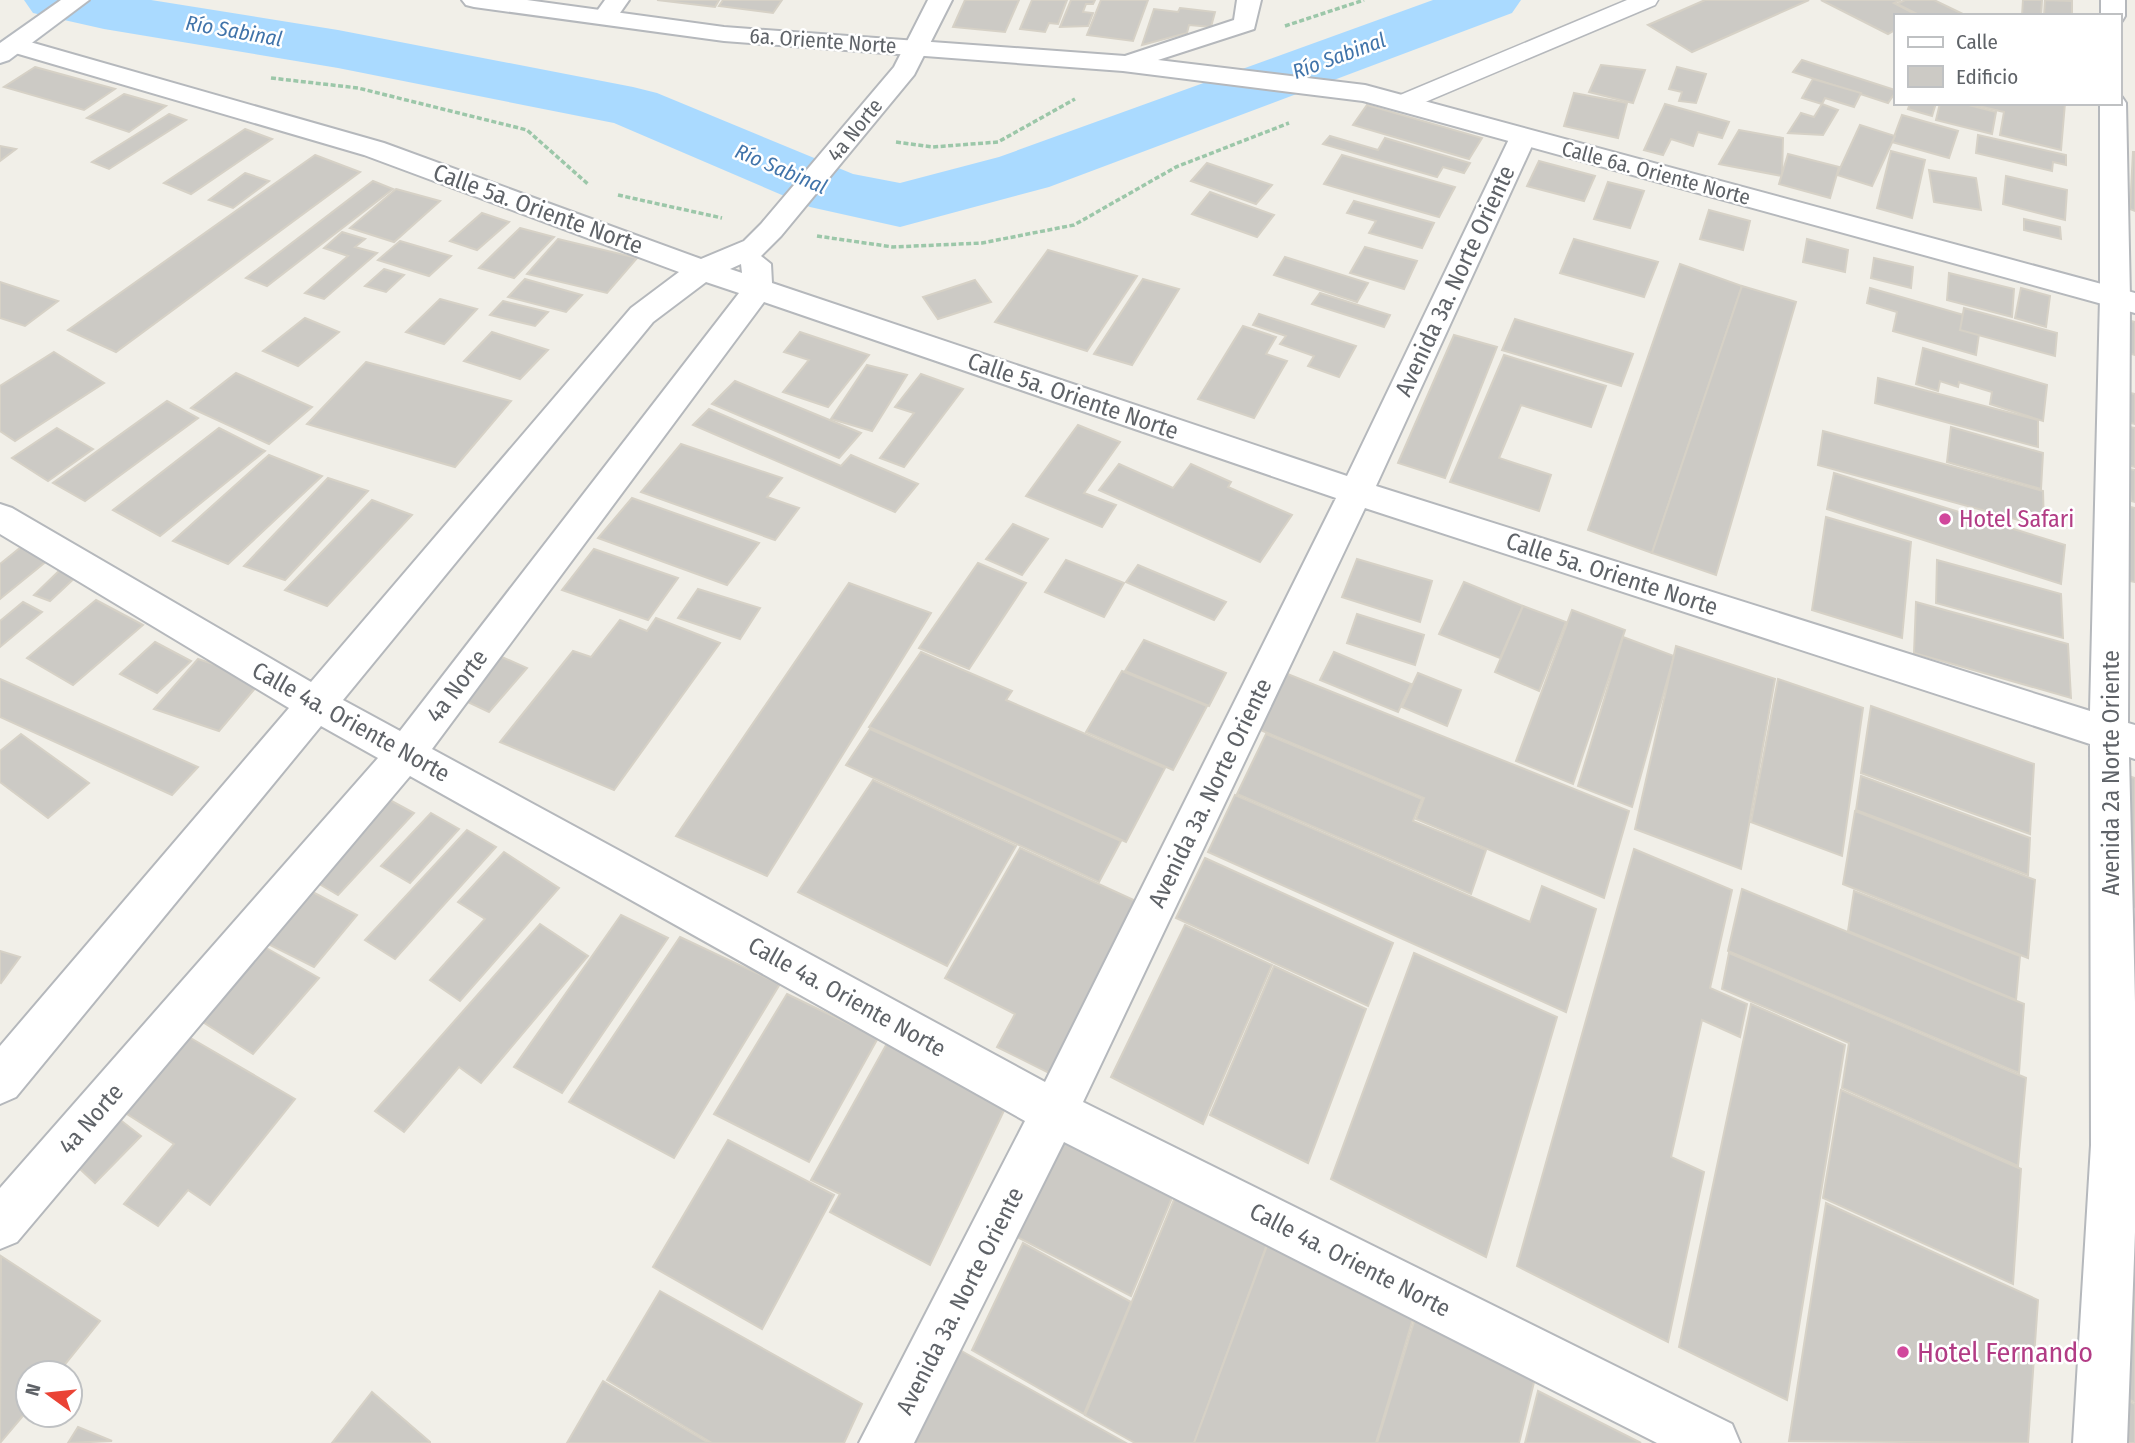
<svg xmlns="http://www.w3.org/2000/svg" width="2135" height="1443" viewBox="0 0 2135 1443" font-family="'Fira Sans Condensed',sans-serif">
	<style>
		.lines { fill: none; stroke-linecap: round; stroke-linejoin: round }
		.river { fill: #aadaff; fill-rule: evenodd }
		.building { fill: #cccac5; stroke: #d6d1c6; stroke-width: 2 }
		.pedestrian-casing { stroke: #b5b8bc; stroke-width: 3 }
		.minor-casing { stroke: #b5b8bc; stroke-width: 4 }
		.tertiary-casing { stroke: #b5b8bc; stroke-width: 4 }
		.secondary-casing { stroke: #b6babf; stroke-width: 4 }
		.path { stroke: #9cc7a9; stroke-width: 3.5; stroke-dasharray: 5 2.5; stroke-linecap: butt }
		.pedestrian { fill: #fff; fill-rule: evenodd }
		.minor { fill: #fff; fill-rule: evenodd }
		.tertiary { fill: #fff; fill-rule: evenodd }
		.secondary { fill: #fff; fill-rule: evenodd }
		.hotel-dot { fill: #d1479c; stroke: #fff; stroke-width: 2.5 }
		.labels { text-anchor: middle; dominant-baseline: central; stroke-width: 5; stroke-linejoin: round; paint-order: stroke }
		.far-water-label { font-size: 21px; font-style: italic; fill: #4174aa; stroke: #fff }
		.far-street-label { font-size: 21px; fill: #5f6368; stroke: #fff }
		.street-label { font-size: 24px; fill: #5f6368; stroke: #fff }
		.hotel-label { font-size: 24px; fill: #b23c85; stroke: #fff; text-anchor: start }
		.near-hotel-label { font-size: 28px; fill: #b23c85; stroke: #fff; text-anchor: start }
	</style>
	<rect width="100%" height="100%" fill="#f1efe8"/>
	<g class="lines">
		<polygon class="river" points="24,0 151,0 338,30 633,87 657,93 853,174 900,183 999,157 1433,0 1521,0 1512,13 1049,187 900,227 810,207 614,123 338,68 104,29 33,13"/>
	</g>
	<g class="building">
		<polygon points="657,0 719,0 715,7"/>
		<polygon points="723,0 782,0 773,13 719,6"/>
		<polygon points="965,0 1019,0 1005,32 953,27"/>
		<polygon points="1032,0 1067,0 1058,24 1049,23 1045,32 1020,29"/>
		<polygon points="1071,0 1095,0 1093,4 1086,4 1083,12 1093,13 1088,26 1060,27"/>
		<polygon points="1101,0 1148,0 1133,41 1087,35"/>
		<polygon points="1705,0 1809,0 1692,52 1648,25"/>
		<polygon points="1821,0 1901,0 1894,3 1919,16 1895,16 1895,30 1888,34"/>
		<polygon points="1905,0 1934,0 1967,16 1921,16 1897,4"/>
		<polygon points="2023,0 2042,0 2041,16 2022,16"/>
		<polygon points="2045,0 2072,1 2072,16 2044,16"/>
		<polygon points="1180,8 1215,12 1211,27 1189,25 1187,33 1142,45 1154,9 1178,12"/>
		<polygon points="1802,60 1895,90 1895,93 1888,103 1793,72"/>
		<polygon points="1601,65 1645,70 1633,103 1589,92"/>
		<polygon points="35,67 115,89 84,110 4,87"/>
		<polygon points="1677,67 1706,74 1696,103 1679,101 1682,92 1669,89"/>
		<polygon points="1813,79 1861,93 1854,107 1825,98 1822,104 1802,98"/>
		<polygon points="1574,93 1627,103 1618,138 1564,126"/>
		<polygon points="124,94 166,106 129,132 87,118"/>
		<polygon points="1910,103 1936,103 1932,116 1908,109"/>
		<polygon points="1940,103 1961,103 1996,112 1992,134 1936,120"/>
		<polygon points="1966,103 2065,103 2061,150 2000,135 2004,112"/>
		<polygon points="1665,104 1729,122 1722,138 1698,132 1693,146 1671,139 1663,155 1644,150"/>
		<polygon points="1822,104 1838,110 1823,135 1788,133 1801,113 1814,117"/>
		<polygon points="1367,105 1482,138 1469,159 1353,125"/>
		<polygon points="169,114 186,120 109,169 92,162"/>
		<polygon points="1902,115 1958,131 1949,158 1892,142"/>
		<polygon points="1860,125 1895,136 1872,186 1837,175"/>
		<polygon points="245,129 272,139 191,194 164,183"/>
		<polygon points="1739,130 1783,138 1782,176 1719,164"/>
		<polygon points="1978,135 2066,155 2066,165 2053,162 2052,171 1976,153"/>
		<polygon points="1330,136 1378,150 1385,138 1470,163 1464,173 1443,167 1437,177 1323,144"/>
		<polygon points="0,146 16,149 0,161"/>
		<polygon points="1891,151 1925,160 1912,218 1877,208"/>
		<polygon points="2133,152 2135,152 2135,211 2130,209"/>
		<polygon points="1788,154 1839,167 1830,198 1779,184"/>
		<polygon points="315,155 360,172 116,352 68,330"/>
		<polygon points="1342,155 1455,187 1439,217 1324,184"/>
		<polygon points="1539,161 1595,176 1584,201 1527,186"/>
		<polygon points="1207,163 1272,185 1256,204 1191,181"/>
		<polygon points="1929,170 1976,178 1981,210 1934,202"/>
		<polygon points="245,173 269,181 233,208 209,200"/>
		<polygon points="2006,176 2067,190 2065,220 2003,204"/>
		<polygon points="373,181 393,189 267,286 246,278"/>
		<polygon points="1608,182 1644,191 1630,228 1594,219"/>
		<polygon points="396,189 440,201 394,242 350,228"/>
		<polygon points="1210,192 1274,215 1257,237 1192,214"/>
		<polygon points="1354,201 1434,223 1422,248 1369,233 1376,221 1347,213"/>
		<polygon points="1709,210 1750,221 1743,250 1700,239"/>
		<polygon points="482,213 509,222 477,250 450,241"/>
		<polygon points="2024,219 2060,227 2061,239 2024,230"/>
		<polygon points="520,228 554,237 514,278 479,268"/>
		<polygon points="342,232 365,239 355,247 377,253 324,299 305,293 348,256 324,248"/>
		<polygon points="558,239 637,258 607,293 527,274"/>
		<polygon points="1574,239 1658,262 1644,297 1560,273"/>
		<polygon points="1807,239 1848,250 1845,272 1803,262"/>
		<polygon points="400,241 451,256 429,276 378,260"/>
		<polygon points="1365,247 1417,261 1404,289 1350,273"/>
		<polygon points="1048,250 1137,276 1087,351 995,322"/>
		<polygon points="1285,257 1368,283 1357,302 1274,275"/>
		<polygon points="1874,258 1913,267 1911,288 1871,278"/>
		<polygon points="1680,264 1742,286 1652,553 1588,530"/>
		<polygon points="384,269 404,275 386,292 365,286"/>
		<polygon points="1949,273 2014,289 2012,317 1947,300"/>
		<polygon points="525,279 582,295 566,312 508,297"/>
		<polygon points="1143,279 1179,289 1132,365 1094,354"/>
		<polygon points="975,280 991,302 938,319 923,297"/>
		<polygon points="0,282 58,301 25,326 0,318"/>
		<polygon points="1742,286 1796,302 1716,575 1652,553"/>
		<polygon points="1870,288 1981,320 1976,355 1893,331 1897,312 1867,303"/>
		<polygon points="2021,288 2050,296 2046,327 2015,318"/>
		<polygon points="1320,293 1390,315 1384,327 1312,304"/>
		<polygon points="440,299 477,309 444,344 406,332"/>
		<polygon points="503,301 548,312 535,326 490,315"/>
		<polygon points="1964,308 2057,333 2055,356 1960,330"/>
		<polygon points="1259,314 1356,346 1339,377 1308,366 1314,356 1280,344 1286,336 1253,325"/>
		<polygon points="305,318 339,332 298,366 263,351"/>
		<polygon points="1515,319 1633,354 1621,386 1502,350"/>
		<polygon points="2127,320 2135,322 2135,355 2128,353"/>
		<polygon points="1243,326 1276,337 1266,354 1287,361 1254,418 1198,399"/>
		<polygon points="492,332 548,350 520,379 464,361"/>
		<polygon points="800,332 869,355 828,407 783,392 809,360 784,352"/>
		<polygon points="1454,335 1497,347 1445,478 1398,463"/>
		<polygon points="1923,348 2047,385 2043,421 1990,404 1992,392 1959,382 1958,387 1940,381 1938,391 1916,384"/>
		<polygon points="54,352 104,383 15,441 0,431 0,386"/>
		<polygon points="1504,355 1606,386 1591,427 1521,405 1499,458 1551,475 1539,511 1450,482"/>
		<polygon points="366,362 511,401 455,467 307,424"/>
		<polygon points="867,365 907,375 872,431 831,419"/>
		<polygon points="236,373 312,407 269,444 191,408"/>
		<polygon points="921,374 963,389 904,467 880,458 914,413 895,407"/>
		<polygon points="1878,378 2038,420 2038,447 1875,403"/>
		<polygon points="735,381 861,433 839,458 712,404"/>
		<polygon points="2126,392 2135,394 2135,424 2130,423"/>
		<polygon points="167,401 198,418 85,501 53,483"/>
		<polygon points="709,409 841,466 851,455 918,484 895,512 693,425"/>
		<polygon points="1078,425 1120,442 1084,493 1116,505 1102,527 1026,496"/>
		<polygon points="2119,425 2135,428 2135,467 2126,465"/>
		<polygon points="1951,427 2043,453 2041,489 1947,462"/>
		<polygon points="57,428 93,449 48,481 12,458"/>
		<polygon points="219,428 265,451 160,536 113,510"/>
		<polygon points="1823,431 2043,491 2044,527 1818,465"/>
		<polygon points="681,444 782,478 767,497 799,508 775,540 641,492"/>
		<polygon points="269,455 322,476 228,564 173,541"/>
		<polygon points="1119,464 1173,488 1191,464 1231,482 1228,487 1292,515 1260,562 1099,490"/>
		<polygon points="2128,469 2135,470 2135,502 2131,501"/>
		<polygon points="1834,473 2065,545 2061,584 1827,509"/>
		<polygon points="328,478 368,491 285,580 244,566"/>
		<polygon points="632,498 759,543 727,585 598,538"/>
		<polygon points="372,500 412,515 327,606 285,590"/>
		<polygon points="2122,505 2135,508 2135,582 2129,581"/>
		<polygon points="1826,517 1911,542 1902,638 1812,610"/>
		<polygon points="1013,524 1048,539 1022,575 986,559"/>
		<polygon points="26,543 53,556 0,599 0,564"/>
		<polygon points="594,549 678,578 648,620 562,590"/>
		<polygon points="1357,559 1432,581 1420,622 1342,597"/>
		<polygon points="1066,560 1124,583 1104,617 1045,592"/>
		<polygon points="1937,560 2061,594 2063,638 1936,603"/>
		<polygon points="978,563 1026,583 969,669 919,648"/>
		<polygon points="1138,565 1226,602 1214,620 1126,582"/>
		<polygon points="62,568 79,574 50,601 34,595"/>
		<polygon points="1464,582 1523,606 1500,658 1439,634"/>
		<polygon points="849,583 931,613 767,876 676,836"/>
		<polygon points="698,589 760,608 740,639 678,618"/>
		<polygon points="96,600 143,625 73,685 27,658"/>
		<polygon points="23,602 42,612 0,647 0,621"/>
		<polygon points="1916,602 2068,644 2071,698 1914,653"/>
		<polygon points="1523,606 1566,622 1539,691 1495,672"/>
		<polygon points="1572,610 1625,630 1573,784 1516,761"/>
		<polygon points="1357,614 1424,635 1415,665 1347,643"/>
		<polygon points="656,618 720,643 614,790 500,742 573,651 591,657 620,620 647,631"/>
		<polygon points="1623,637 1674,656 1632,807 1578,786"/>
		<polygon points="1144,640 1226,673 1209,706 1125,671"/>
		<polygon points="155,642 191,661 157,693 120,674"/>
		<polygon points="1676,646 1775,679 1741,869 1635,829"/>
		<polygon points="921,652 1012,691 1006,700 1165,768 1126,842 869,727"/>
		<polygon points="1334,652 1411,684 1398,712 1320,680"/>
		<polygon points="495,654 527,668 489,712 457,697"/>
		<polygon points="198,659 262,680 219,731 154,709"/>
		<polygon points="1122,671 1207,706 1173,770 1086,732"/>
		<polygon points="1285,673 1629,811 1604,898 1416,819 1424,798 1258,729"/>
		<polygon points="1418,673 1461,690 1447,726 1402,707"/>
		<polygon points="0,679 198,767 172,795 0,717"/>
		<polygon points="1778,679 1863,708 1842,856 1751,822"/>
		<polygon points="1871,706 2034,764 2030,834 1861,773"/>
		<polygon points="870,729 1121,841 1099,882 846,765"/>
		<polygon points="21,734 89,783 48,818 0,782 0,751"/>
		<polygon points="1266,734 1422,799 1413,821 1486,850 1471,894 1237,794"/>
		<polygon points="2122,774 2135,778 2135,907 2122,903"/>
		<polygon points="1861,776 2030,838 2028,875 1856,810"/>
		<polygon points="873,780 1016,846 947,966 798,892"/>
		<polygon points="1235,795 1530,922 1542,886 1596,909 1566,1012 1208,852"/>
		<polygon points="386,798 414,813 338,895 311,879"/>
		<polygon points="1855,811 2035,880 2028,958 1843,884"/>
		<polygon points="431,813 459,829 410,883 381,866"/>
		<polygon points="467,830 496,847 395,959 365,940"/>
		<polygon points="1020,848 1138,902 1051,1074 997,1047 1015,1014 945,978"/>
		<polygon points="1634,849 1732,890 1710,988 1747,1004 1740,1037 1702,1020 1671,1157 1704,1172 1668,1342 1517,1266"/>
		<polygon points="504,852 559,888 460,1001 430,980 485,919 458,902"/>
		<polygon points="1205,858 1393,943 1368,1006 1176,918"/>
		<polygon points="303,887 357,915 314,967 258,939"/>
		<polygon points="1742,889 2024,1004 2019,1073 1728,951"/>
		<polygon points="1854,891 2020,956 2016,1000 1848,931"/>
		<polygon points="621,915 668,938 562,1093 514,1067"/>
		<polygon points="540,924 588,956 481,1083 459,1067 404,1132 375,1111"/>
		<polygon points="1185,925 1272,965 1203,1124 1111,1077"/>
		<polygon points="680,937 780,984 674,1158 569,1102"/>
		<polygon points="261,945 319,978 253,1054 195,1017"/>
		<polygon points="0,951 20,957 1,983 0,982"/>
		<polygon points="1414,953 1557,1017 1486,1257 1331,1179"/>
		<polygon points="1729,953 2026,1078 2018,1166 1842,1088 1849,1043 1722,989"/>
		<polygon points="1274,966 1366,1009 1308,1163 1210,1115"/>
		<polygon points="787,994 878,1038 809,1162 714,1114"/>
		<polygon points="1751,1004 1845,1045 1787,1400 1679,1347"/>
		<polygon points="182,1033 295,1099 210,1205 188,1190 158,1226 124,1204 174,1144 116,1107"/>
		<polygon points="890,1038 1011,1096 930,1265 830,1212 840,1194 811,1180"/>
		<polygon points="1841,1090 2021,1169 2013,1284 1823,1198"/>
		<polygon points="110,1112 141,1136 95,1183 66,1156"/>
		<polygon points="1070,1126 1179,1181 1131,1296 1017,1237"/>
		<polygon points="728,1140 834,1195 762,1329 653,1267"/>
		<polygon points="1178,1190 1270,1236 1194,1443 1135,1443 1085,1415"/>
		<polygon points="1826,1203 2038,1300 2028,1443 1789,1441"/>
		<polygon points="1272,1232 1417,1305 1376,1443 1194,1443"/>
		<polygon points="1023,1243 1131,1302 1084,1414 972,1350"/>
		<polygon points="2117,1255 2135,1263 2135,1402 2117,1395"/>
		<polygon points="1,1256 100,1321 58,1373 28,1373 28,1410 0,1443"/>
		<polygon points="660,1291 862,1404 844,1443 712,1443 607,1380"/>
		<polygon points="1420,1302 1539,1362 1519,1443 1377,1443"/>
		<polygon points="958,1349 1126,1443 912,1443"/>
		<polygon points="603,1381 709,1443 567,1443"/>
		<polygon points="1538,1391 1641,1443 1525,1443"/>
		<polygon points="372,1392 430,1442 430,1443 332,1443"/>
		<polygon points="2118,1396 2135,1404 2135,1443 2117,1443"/>
		<polygon points="78,1427 112,1441 68,1443"/>
	</g>
	<g class="lines">
		<defs>
			<polygon id="pedestrian" points="1627,0 1658,0 1655,5 1411,108 1393,108 1390,103 1393,98"/>
			<g id="minor">
				<polygon points="605,0 629,0 613,23 595,23 592,18"/>
				<path d="M928,0H952L914,75L781,236L761,256L771,264L772,283L1347,476L1510,137L1514,131H1532L1536,137L1376,486L2090,711L2100,298V103H2119V97H2122L2126,103L2130,298L2128,723L2135,725V759L2129,757L2135,1002V1232L2127,1443H2073L2091,1145L2090,744L1365,508L1083,1102L1732,1424L1740,1443H1657L1064,1142L914,1443H859L1025,1121L410,776L17,1242L0,1249V1188L378,758L321,726L16,1097L0,1104V1046L289,708L0,534V504L12,508L311,682L631,308L679,272L364,155L5,50L2,45L5,40H23L384,143L701,259L744,241L761,224L894,67ZM741,264L742,273L730,269ZM706,282L739,293L400,731L343,700L653,322ZM764,302L1336,498L1045,1082L432,749Z"/>
				<polygon points="2101,0 2125,0 2125,16 2122,21 2119,16 2101,16"/>
			</g>
			<polygon id="tertiary" points="462,0 527,0 724,27 1125,56 1234,20 1237,0 1261,0 1254,29 1158,60 1365,85 2135,293 2135,313 1363,101 1123,71 724,41 474,7 466,5"/>
			<polygon id="secondary" points="61,0 89,0 9,60 0,63 0,43"/>
		</defs>
		<use href="#pedestrian" class="pedestrian-casing"/>
		<use href="#minor" class="minor-casing"/>
		<use href="#tertiary" class="tertiary-casing"/>
		<use href="#secondary" class="secondary-casing"/>
		<g class="path">
			<polyline points="1285,26 1364,0"/>
			<polyline points="271,78 358,88 527,130 589,185"/>
			<polyline points="896,142 933,147 998,142 1075,99"/>
			<polyline points="618,195 722,218"/>
			<polyline points="817,236 893,247 982,243 1074,225 1176,167 1289,123"/>
		</g>
		<use href="#pedestrian" class="pedestrian"/>
		<use href="#minor" class="minor"/>
		<use href="#tertiary" class="tertiary"/>
		<use href="#secondary" class="secondary"/>
	</g>
	<g class="hotel-dot">
		<circle cx="1945" cy="519" r="7"/>
		<circle cx="1903" cy="1352" r="7"/>
	</g>
	<g class="labels">
		<g class="far-water-label">
			<text transform="translate(234 31) rotate(10)">Río Sabinal</text>
			<text transform="translate(1339 56) rotate(-20)">Río Sabinal</text>
			<text transform="translate(781 169) rotate(23)">Río Sabinal</text>
		</g>
		<g class="far-street-label">
			<text transform="translate(823 41) rotate(4)">6a. Oriente Norte</text>
			<text transform="translate(855 130) rotate(-51)">4a Norte</text>
			<text transform="translate(1656 173) rotate(15)">Calle 6a. Oriente Norte</text>
		</g>
		<g class="street-label">
			<text transform="translate(538 209) rotate(20)">Calle 5a. Oriente Norte</text>
			<text transform="translate(1455 281) rotate(-65)">Avenida 3a. Norte Oriente</text>
			<text transform="translate(1073 396) rotate(19)">Calle 5a. Oriente Norte</text>
			<text transform="translate(1612 574) rotate(18)">Calle 5a. Oriente Norte</text>
			<text transform="translate(457 686) rotate(-53)">4a Norte</text>
			<text transform="translate(351 722) rotate(29)">Calle 4a. Oriente Norte</text>
			<text transform="translate(2111 773) rotate(-90)">Avenida 2a Norte Oriente</text>
			<text transform="translate(1210 793) rotate(-64)">Avenida 3a. Norte Oriente</text>
			<text transform="translate(847 997) rotate(29)">Calle 4a. Oriente Norte</text>
			<text transform="translate(91 1119) rotate(-49)">4a Norte</text>
			<text transform="translate(1350 1260) rotate(27)">Calle 4a. Oriente Norte</text>
			<text transform="translate(960 1301) rotate(-63)">Avenida 3a. Norte Oriente</text>
		</g>
		<g class="hotel-label">
			<text x="1959" y="519">Hotel Safari</text>
		</g>
		<g class="near-hotel-label">
			<text x="1917" y="1352">Hotel Fernando</text>
		</g>
	</g>
	<rect x="1894" y="14" width="228" height="91" fill="#ffffff" stroke="#bfc1c3" stroke-width="2"/>
	<rect x="1908" y="37" width="35" height="10" fill="#ffffff" stroke="#bfc1c3" stroke-width="2"/>
	<text x="1956" y="49" font-size="21" fill="#5f6368">Calle</text>
	<rect x="1908" y="66" width="35" height="21" fill="#cccac5" stroke="#bfc1c3" stroke-width="2"/>
	<text x="1956" y="84" font-size="21" fill="#5f6368">Edificio</text>
	<g transform="translate(49 1394) rotate(285)"><circle r="33" fill="#ffffff" stroke="#bfc1c3" stroke-width="2"/>
	<path d="M0-5L12 26L0 18L-12 26Z" fill="#ea4335"/>
	<text y="-10" font-size="19" font-weight="bold" text-anchor="middle" fill="#5f6368">N</text>
	</g>
</svg>
